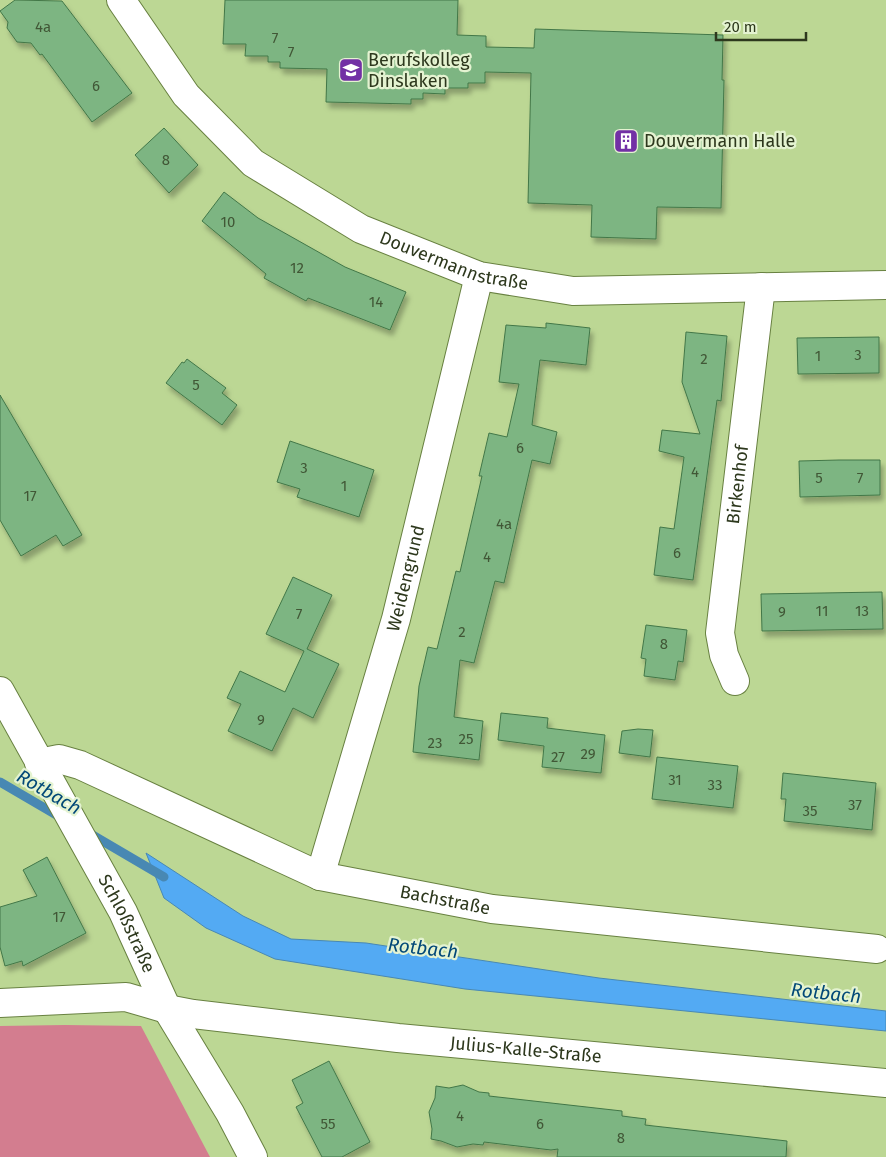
<svg xmlns="http://www.w3.org/2000/svg" width="886" height="1157" viewBox="0 0 886 1157" font-family="'Fira Sans',sans-serif">
	<style>
		.green { fill: #d37d8f }
		.water { fill: #53aaf3; stroke: #4888b3 }
		.lines { fill: none; stroke-linecap: round; stroke-linejoin: round }
		.stream { stroke: #4888b3; stroke-width: 9 }
		.building { fill: #7db582; stroke: #427748; filter: url(#shadow) }
		.minor-casing { stroke: #688141; stroke-width: 30 }
		.minor { stroke: #fff; stroke-width: 28 }
		.labels { text-anchor: middle; dominant-baseline: central; stroke-width: 4.5; stroke-linejoin: round; paint-order: stroke }
		.number-label { font-size: 15px; fill: #415736 }
		.poi-label { font-size: 18px; fill: #2d381d; stroke: #e4f3d1; text-anchor: start }
		.street-label { font-size: 18px; fill: #2d381d; stroke: #e4f3d1 }
		.water-label { font-size: 19px; font-style: italic; fill: #024877; stroke: #e4f3d1 }
	</style>
	<defs>
		<filter id="shadow"><feDropShadow dx="3" dy="5.5" stdDeviation="2.5" flood-color="#0004"/></filter>
	</defs>
	<rect width="100%" height="100%" fill="#bcd794"/>
	<polygon class="green" points="65,1025 141,1026 210,1157 0,1157 0,1026"/>
	<polygon class="water" points="146,853 243,916 291,939 366,943 599,978 886,1011 886,1031 465,989 275,959 206,928 164,898"/>
	<g class="lines">
		<g class="stream">
			<polyline points="0,782 60,817"/>
			<polyline points="89,833 164,877"/>
		</g>
	</g>
	<g class="building">
		<polygon points="15,0 62,1 132,93 92,122 42,54 40,55 31,43 17,42 7,28 8,22 0,11"/>
		<polygon points="225,0 458,0 457,35 486,36 486,47 534,48 535,29 723,35 722,80 724,80 721,208 657,207 656,239 591,237 592,205 528,203 531,73 485,72 485,83 468,83 468,88 445,88 445,94 423,93 423,99 411,99 411,104 326,102 327,69 280,68 280,62 268,62 268,56 245,56 246,44 223,44"/>
		<polygon points="164,128 198,165 169,193 135,155"/>
		<polygon points="224,192 258,218 345,267 406,292 390,330 308,298 306,301 264,278 266,274 202,221"/>
		<polygon points="546,323 590,328 586,365 540,360 532,425 557,432 550,464 532,460 504,583 495,581 474,663 460,660 454,717 483,721 479,760 413,752 419,686 428,647 437,649 456,571 460,572 482,476 479,476 489,433 507,437 519,384 499,382 506,325 546,328"/>
		<polygon points="686,332 727,336 721,401 717,400 693,580 654,575 660,527 674,529 684,457 659,451 662,430 700,434 682,382"/>
		<polygon points="879,337 879,373 798,374 797,338"/>
		<polygon points="187,359 226,388 222,393 237,405 222,425 166,383 182,362 184,363"/>
		<polygon points="0,395 82,535 63,546 56,535 21,556 0,520"/>
		<polygon points="290,441 374,470 359,517 297,497 300,489 277,482"/>
		<polygon points="839,460 880,460 880,495 800,497 799,461"/>
		<polygon points="293,577 332,595 307,649 339,664 313,718 293,708 272,751 228,731 241,704 227,698 240,671 285,692 304,651 266,634"/>
		<polygon points="882,592 883,629 762,631 761,594"/>
		<polygon points="646,625 687,630 683,662 678,661 675,680 644,676 646,659 641,658"/>
		<polygon points="501,713 548,718 547,728 605,735 601,773 542,767 544,746 498,740"/>
		<polygon points="638,729 653,730 650,757 619,753 622,731"/>
		<polygon points="657,757 738,766 733,808 652,799"/>
		<polygon points="783,773 876,783 872,830 784,821 786,799 781,799"/>
		<polygon points="47,857 86,933 23,966 22,961 5,966 0,947 0,907 37,896 23,870"/>
		<polygon points="329,1061 370,1142 342,1157 322,1157 296,1107 303,1103 292,1080"/>
		<polygon points="463,1085 479,1092 489,1093 489,1096 622,1111 622,1116 646,1119 645,1125 787,1141 786,1157 557,1157 558,1149 551,1150 484,1142 483,1145 473,1144 457,1147 441,1141 431,1139 432,1129 429,1112 435,1098 436,1086 449,1088"/>
	</g>
	<g class="lines">
		<defs>
			<g id="minor">
				<path id="s1" d="M121,0L186,95L253,163L361,229L479,276L573,291L886,285"/>
				<path id="s2" d="M735,681L724,655L720,633L761,287"/>
				<path id="s3" d="M0,691L123,912L167,1009L230,1113L253,1157"/>
				<path id="s4" d="M39,763L59,759L80,765L320,876L492,909L877,949"/>
				<path id="s5" d="M320,876L396,619L479,276"/>
				<path id="s6" d="M0,1003L126,997L167,1009L193,1014L398,1038L886,1083"/>
			</g>
		</defs>
		<use href="#minor" class="minor-casing"/>
		<use href="#minor" class="minor"/>
	</g>
	<defs>
		<symbol id="school-square" viewBox="-11 -11 22 22"><rect x="-9" y="-9" width="18" height="18" rx="4" fill="#7230a5" stroke="#e4f3d1"/><path d="M0-5L7-2L0 1L-7-2ZM-4 1L0 2.5L4 1V4Q0 6-4 4Z" fill="#fff"/></symbol>
		<symbol id="building-square" viewBox="-11 -11 22 22"><rect x="-9" y="-9" width="18" height="18" rx="4" fill="#7230a5" stroke="#e4f3d1"/><path d="M-4-6H4V6H1V3H-1V6H-4ZM-2.5-4.3h1.7v1.8h-1.7ZM.8-4.3h1.7v1.8H.8ZM-2.5-1h1.7V.8h-1.7ZM.8-1h1.7V.8H.8Z" fill="#fff"/></symbol>
	</defs>
	<g fill-rule="evenodd">
		<use href="#school-square" x="337" y="56" width="28" height="28"/>
		<use href="#building-square" x="612" y="127" width="28" height="28"/>
	</g>
	<g class="labels">
		<g class="number-label">
			<text x="43" y="27">4a</text>
			<text x="275" y="38">7</text>
			<text x="291" y="52">7</text>
			<text x="96" y="86">6</text>
			<text x="166" y="160">8</text>
			<text x="228" y="222">10</text>
			<text x="297" y="268">12</text>
			<text x="376" y="302">14</text>
			<text x="858" y="355">3</text>
			<text x="818" y="356">1</text>
			<text x="704" y="359">2</text>
			<text x="196" y="385">5</text>
			<text x="520" y="448">6</text>
			<text x="304" y="468">3</text>
			<text x="695" y="472">4</text>
			<text x="819" y="478">5</text>
			<text x="860" y="478">7</text>
			<text x="344" y="486">1</text>
			<text x="30" y="496">17</text>
			<text x="504" y="524">4a</text>
			<text x="677" y="553">6</text>
			<text x="487" y="557">4</text>
			<text x="822" y="611">11</text>
			<text x="862" y="611">13</text>
			<text x="782" y="612">9</text>
			<text x="299" y="614">7</text>
			<text x="462" y="632">2</text>
			<text x="664" y="644">8</text>
			<text x="261" y="720">9</text>
			<text x="466" y="739">25</text>
			<text x="435" y="743">23</text>
			<text x="588" y="754">29</text>
			<text x="558" y="757">27</text>
			<text x="675" y="780">31</text>
			<text x="715" y="785">33</text>
			<text x="855" y="805">37</text>
			<text x="810" y="811">35</text>
			<text x="59" y="917">17</text>
			<text x="460" y="1116">4</text>
			<text x="328" y="1124">55</text>
			<text x="540" y="1124">6</text>
			<text x="621" y="1138">8</text>
		</g>
		<g class="poi-label">
			<text x="368" y="60">Berufskolleg<tspan x="368" dy="21">Dinslaken</tspan></text>
			<text x="644" y="141">Douvermann Halle</text>
		</g>
		<g class="street-label">
			<text stroke="none"><textPath href="#s1" startOffset="436">Douvermannstraße</textPath></text>
			<text stroke="none"><textPath href="#s2" startOffset="200">Birkenhof</textPath></text>
			<text stroke="none"><textPath href="#s5" startOffset="310">Weidengrund</textPath></text>
			<text stroke="none"><textPath href="#s4" startOffset="434">Bachstraße</textPath></text>
			<text stroke="none"><textPath href="#s3" startOffset="265">Schloßstraße</textPath></text>
			<text stroke="none"><textPath href="#s6" startOffset="530">Julius-Kalle-Straße</textPath></text>
		</g>
		<g class="water-label">
			<text transform="translate(49 792) rotate(30)">Rotbach</text>
			<text transform="translate(423 948) rotate(6)">Rotbach</text>
			<text transform="translate(826 993) rotate(6)">Rotbach</text>
		</g>
	</g>
	<path d="M716 32v8h90v-8" fill="none" stroke="#2d381d" stroke-width="2.5"/>
	<text x="724" y="32" font-size="15" fill="#2d381d" stroke="#e4f3d1" stroke-width="4" paint-order="stroke">20 m</text>
</svg>
